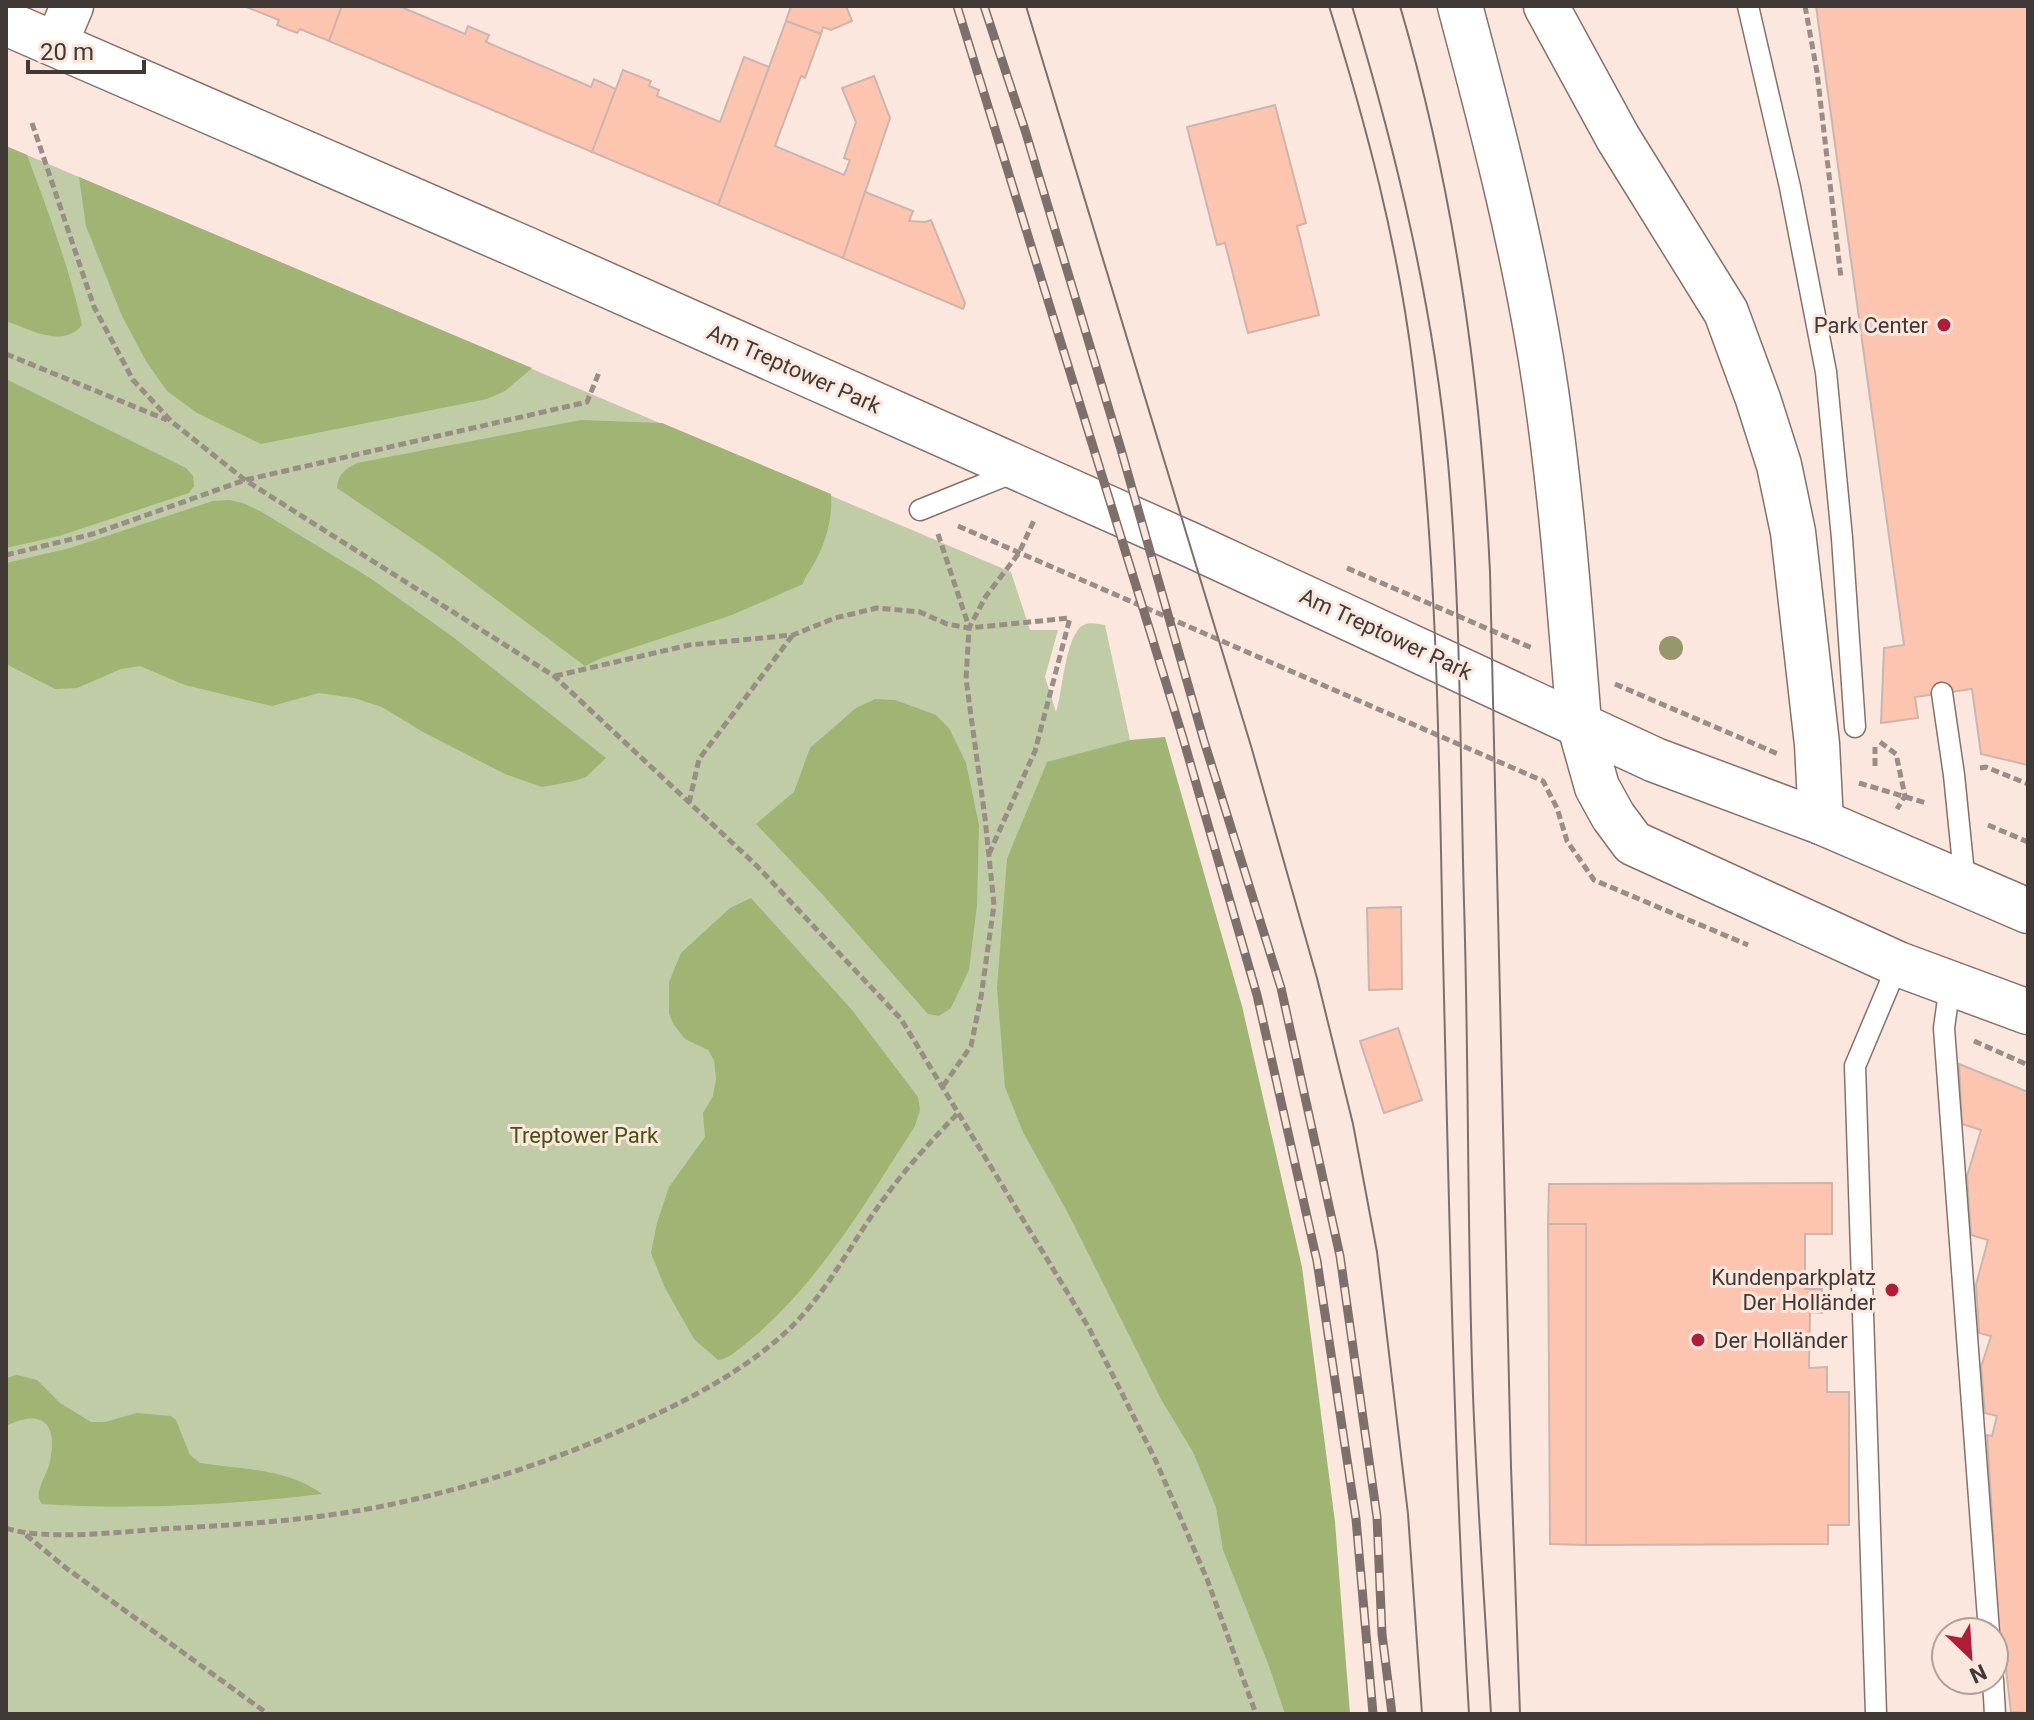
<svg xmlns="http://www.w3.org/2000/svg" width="2034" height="1720" viewBox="0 0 2034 1720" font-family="Roboto,sans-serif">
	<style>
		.green { fill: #bfcca5 }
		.forest { fill: #a0b474 }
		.building { fill: #fdc4af; stroke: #cbb6af; stroke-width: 2 }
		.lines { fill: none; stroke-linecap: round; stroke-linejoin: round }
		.service-casing { stroke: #84726a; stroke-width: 23 }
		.minor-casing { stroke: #84726a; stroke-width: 45 }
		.primary-casing { stroke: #84726a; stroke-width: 47 }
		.motorway-casing { stroke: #84726a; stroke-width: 47 }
		.path { stroke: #9a8c86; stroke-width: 5; stroke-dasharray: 8 4; stroke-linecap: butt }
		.service { stroke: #fff; stroke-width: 20 }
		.minor { stroke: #fff; stroke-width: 42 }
		.primary { stroke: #fff; stroke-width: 44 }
		.motorway { stroke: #fff; stroke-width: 44 }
		.tram { stroke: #7d706c; stroke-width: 2 }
		.rail-casing { stroke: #7d706c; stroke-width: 9 }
		.rail { stroke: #fce7de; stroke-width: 6; stroke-dasharray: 18; stroke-linecap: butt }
		.tree { fill: #96976b }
		.poi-dot { fill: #b01d38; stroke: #fce7de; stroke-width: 3 }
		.labels { text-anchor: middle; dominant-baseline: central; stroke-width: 6; stroke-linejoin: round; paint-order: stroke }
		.poi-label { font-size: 22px; fill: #413936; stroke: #fce7de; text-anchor: end }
		.street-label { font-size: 22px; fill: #413936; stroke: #fce7de }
		.park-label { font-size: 22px; fill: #43550d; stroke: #fce7de }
	</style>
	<rect width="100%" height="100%" fill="#fce7de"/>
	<path class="green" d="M6,146L1011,572L1030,630H1058L1045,677L1056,712C1063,693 1065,630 1086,624C1091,622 1099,624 1105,625L1130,740L1070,757L1302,1714H6Z"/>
	<g class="forest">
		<path d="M6,146L27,155C48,211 69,267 82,325C63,349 30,329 6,321Z"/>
		<polygon points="79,177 532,368 505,391 487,399 261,444 197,413 167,391 146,361 122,316 86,226"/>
		<polygon points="6,379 186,468 193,476 194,486 189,493 59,536 6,548"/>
		<path d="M581,420L662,423L831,494C833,519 825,546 812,567C808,574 805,576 803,584L732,615L599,659L585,666L438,556L337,488C338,474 345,469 357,463Z"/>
		<polygon points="229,500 243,503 260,511 370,578 453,637 606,758 586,777 574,781 542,787 505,774 423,732 382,707 354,698 319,693 272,706 185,685 140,666 121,669 77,688 55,689 6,664 6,563 70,548 213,501"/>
		<polygon points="875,699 895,700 936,715 949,728 966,763 979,825 977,905 969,970 951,1008 939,1016 928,1014 823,895 756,824 794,792 810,748 856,708"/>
		<polygon points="1165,737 1242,1006 1302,1267 1335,1522 1350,1714 1285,1714 1269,1666 1223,1550 1216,1507 1193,1452 1162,1401 1069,1215 1023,1132 1005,1087 997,988 1007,859 1047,762 1130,740"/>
		<path d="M751,898L852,1010L918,1097L920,1110L915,1126C866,1202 819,1283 749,1341C740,1348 729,1359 718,1360L694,1339L665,1288L651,1253L657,1223L669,1187L705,1137L703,1113L713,1096L716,1079L714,1060L708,1050L685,1039L674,1025L669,1014V982L681,953L730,908Z"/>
		<path d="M17,1375L37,1380L60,1403L91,1422H105L137,1413L171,1416L176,1420L190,1455L200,1463C239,1469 290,1469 322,1494C229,1505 136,1510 42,1504C39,1499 38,1498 39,1492C41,1481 48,1472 50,1461C58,1423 42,1408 6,1426V1378Z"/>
	</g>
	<g class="building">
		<polygon points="244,6 342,6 329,41 300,29 297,33 277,25 279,20"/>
		<polygon points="342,6 399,6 465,34 468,26 489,35 486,42 591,87 594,79 616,89 592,152 329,41"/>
		<polygon points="791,6 846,6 852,21 831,30 823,27 821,34 786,21"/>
		<polygon points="1816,6 2028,6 2028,765 1981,754 1972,689 1915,697 1918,718 1881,723 1884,648 1904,645"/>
		<polygon points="786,21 821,34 805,78 801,76 775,146 844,175 850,160 844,158 856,122 842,88 874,76 890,118 843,258 718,205"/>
		<polygon points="744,57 769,67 718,205 592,152 623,70 651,81 649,86 659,90 657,96 720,122"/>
		<polygon points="1275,105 1306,223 1297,226 1319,315 1248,333 1225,243 1217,245 1187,127"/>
		<polygon points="865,192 913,211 909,221 925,222 931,220 965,303 963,309 843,258"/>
		<polygon points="1401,907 1402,989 1369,990 1367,908"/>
		<polygon points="1398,1028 1422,1100 1384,1113 1360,1041"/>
		<polygon points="1959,1064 2028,1092 2028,1713 2011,1712 2003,1644 1996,1623 1991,1573 1994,1548 1987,1435 1992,1436 1997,1416 1985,1413 1981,1367 1991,1336 1979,1333 1976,1285 1988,1240 1971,1235 1967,1176 1981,1130 1962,1124"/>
		<polygon points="1832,1183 1832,1234 1805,1234 1805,1289 1822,1289 1822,1313 1810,1312 1809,1368 1827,1367 1827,1392 1849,1392 1849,1525 1828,1525 1828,1544 1586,1545 1586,1224 1548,1224 1549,1184"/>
		<polygon points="1548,1224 1586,1224 1586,1545 1550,1544"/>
	</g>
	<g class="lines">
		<defs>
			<g id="service">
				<polyline points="1748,6 1790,187 1826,372 1842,538 1855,727"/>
				<polyline points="920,510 1017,471"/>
				<polyline points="1942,693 1954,775 1965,884"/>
				<polyline points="1950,985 1944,1028 1989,1632"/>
				<polyline points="1993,1680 1995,1714"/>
				<polyline points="1876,1714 1855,1066 1898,964"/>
			</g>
			<polyline id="minor" points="56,44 72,6"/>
			<g id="primary">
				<polyline points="6,23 528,250 1191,545 1655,760 1821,822 2028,911"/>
				<polyline points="1579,723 1597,787 1613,816 1633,843 1898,964 2028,1012"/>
			</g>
			<g id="motorway">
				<path d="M1460,6C1494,133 1527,261 1546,391C1562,501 1570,612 1579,723"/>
				<polyline points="1546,6 1618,138 1726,312 1758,399 1779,465 1793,532 1817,744 1821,822"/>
			</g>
		</defs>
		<use href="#service" class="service-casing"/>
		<use href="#minor" class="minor-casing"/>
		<use href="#primary" class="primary-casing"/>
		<use href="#motorway" class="motorway-casing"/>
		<g class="path">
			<polyline points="1805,6 1817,72 1841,278"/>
			<polyline points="32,123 94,307 133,380 172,422 245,480 554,676 756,865 901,1019 1089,1328 1155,1459 1207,1579 1256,1714"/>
			<polyline points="6,354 167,420"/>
			<polyline points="958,526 1543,781 1557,808 1567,841 1594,880 1748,945"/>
			<polyline points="938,534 969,627"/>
			<polyline points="6,555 93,534 245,480 587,402 600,370"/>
			<polyline points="1347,568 1532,648"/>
			<polyline points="555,676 689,645 793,635 835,618 877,608 920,612 947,624 969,628 1070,618"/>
			<polyline points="1615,684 1778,754"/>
			<polyline points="1880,742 1896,754 1905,796 1897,809"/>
			<polyline points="1875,766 1875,747"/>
			<polyline points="1980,768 1986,767 2028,784"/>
			<polyline points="1859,783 1926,803"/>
			<polyline points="689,803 699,759 792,636"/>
			<polyline points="1988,825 2028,842"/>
			<polyline points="989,854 1035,751 1070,618"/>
			<polyline points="1974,1041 2028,1065"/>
			<polyline points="943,1086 971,1046 981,997 994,905 985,818 966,679 969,628 986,596 1019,553 1035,518"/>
			<path d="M6,1528C44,1541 120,1532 162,1529C233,1525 304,1521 373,1508C467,1490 558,1460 644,1420C694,1397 746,1369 787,1331C825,1296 850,1245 880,1204C904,1170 931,1141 959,1112"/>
			<polyline points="26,1535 66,1568 268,1714"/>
		</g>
		<use href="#service" class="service"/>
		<use href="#minor" class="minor"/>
		<use href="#primary" class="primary"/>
		<use href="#motorway" class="motorway"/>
		<g class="tram">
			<polyline points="1026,6 1251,746 1317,978 1353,1124 1377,1252 1408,1514 1422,1714"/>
			<path d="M1329,6C1366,124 1398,244 1413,367C1438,561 1439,759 1443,954C1449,1207 1454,1461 1469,1714"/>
			<path d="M1352,6C1397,155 1433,306 1448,462C1461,608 1460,755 1464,902C1469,1066 1467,1231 1473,1395C1477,1501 1485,1608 1491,1714"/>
			<path d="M1400,6C1454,190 1481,380 1490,572L1511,1467L1520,1714"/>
		</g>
		<defs>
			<g id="rail">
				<polyline points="957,6 1183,738 1257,995 1317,1261 1356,1519 1373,1714"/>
				<polyline points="984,6 1025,130 1120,446 1204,741 1281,988 1340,1256 1377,1517 1382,1634 1392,1714"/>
			</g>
		</defs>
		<use href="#rail" class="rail-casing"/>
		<use href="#rail" class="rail"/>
	</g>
	<circle class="tree" cx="1671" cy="648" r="12"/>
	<g class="poi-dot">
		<circle cx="1944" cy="325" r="8"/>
		<circle cx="1892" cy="1290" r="8"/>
		<circle cx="1698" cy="1340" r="8"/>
	</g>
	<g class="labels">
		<g class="poi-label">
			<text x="1928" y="325">Park Center</text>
			<text x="1876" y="1277">Kundenparkplatz<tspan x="1876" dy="25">Der Holländer</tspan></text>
			<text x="1714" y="1340" text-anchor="start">Der Holländer</text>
		</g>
		<g class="street-label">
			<text transform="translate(794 369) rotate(24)">Am Treptower Park</text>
			<text transform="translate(1386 634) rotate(25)">Am Treptower Park</text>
		</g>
		<g class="park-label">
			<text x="584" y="1135">Treptower Park</text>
		</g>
	</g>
	<rect width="2034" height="1720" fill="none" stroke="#413936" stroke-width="16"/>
	<g transform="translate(1970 1656) rotate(155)"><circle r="38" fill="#fce7de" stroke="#b1a19b" stroke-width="2"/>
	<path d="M0-6L14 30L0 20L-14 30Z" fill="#b01d38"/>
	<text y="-12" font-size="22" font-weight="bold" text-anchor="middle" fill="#413936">N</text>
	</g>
	<path d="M28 60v12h116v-12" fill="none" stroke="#413936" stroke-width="4"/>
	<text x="40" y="60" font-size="24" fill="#413936" stroke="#fce7de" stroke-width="6" paint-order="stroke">20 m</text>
</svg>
